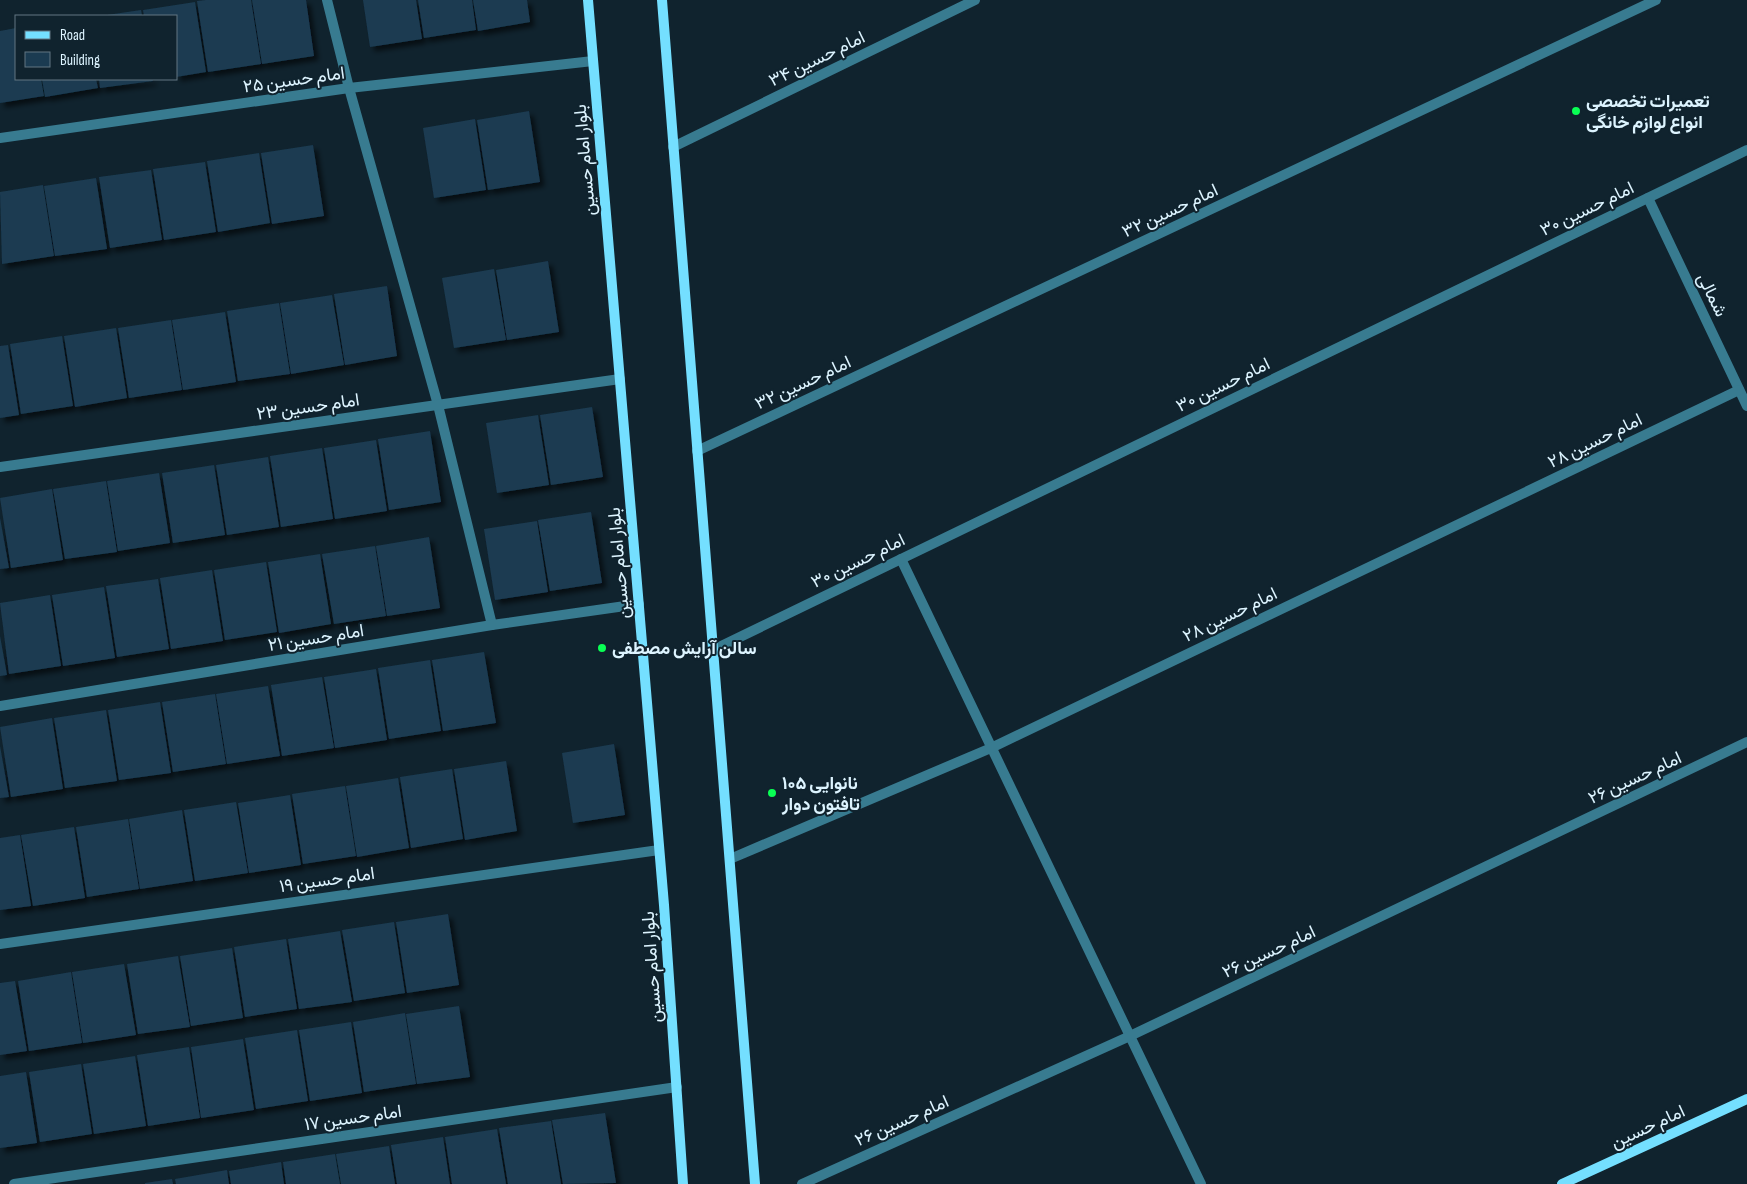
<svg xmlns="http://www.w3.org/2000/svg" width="1747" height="1184" viewBox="0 0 1747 1184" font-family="'Sofia Sans Condensed',Vazirmatn,sans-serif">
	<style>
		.building { fill: #1b3b51; filter: url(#shadow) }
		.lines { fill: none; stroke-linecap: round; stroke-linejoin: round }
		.street { stroke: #387b90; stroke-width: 10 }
		.secondary { stroke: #74dfff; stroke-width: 10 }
		.poi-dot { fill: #09ff54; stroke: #10232e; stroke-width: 2 }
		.labels { text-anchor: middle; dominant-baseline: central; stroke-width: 4; stroke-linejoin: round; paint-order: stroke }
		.street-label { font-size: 18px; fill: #ddf4ff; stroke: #10232e }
		.poi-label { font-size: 18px; font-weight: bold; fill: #ddf4ff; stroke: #10232e; text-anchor: start }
	</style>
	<defs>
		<filter id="shadow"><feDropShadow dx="4.5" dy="4.5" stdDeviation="2.5" flood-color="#0009"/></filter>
	</defs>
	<rect width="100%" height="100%" fill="#10232e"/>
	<g class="building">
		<polygon points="206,0 251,0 261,64 208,72 197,1"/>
		<polygon points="252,0 306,0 314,56 262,64"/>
		<polygon points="363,0 416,0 422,39 370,47"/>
		<polygon points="418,0 472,0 476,30 424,38"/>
		<polygon points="473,0 527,0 530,22 478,31"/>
		<polygon points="195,2 206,72 176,77 176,16 144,16 143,10"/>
		<polygon points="141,10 142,16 107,16 107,15"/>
		<polygon points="16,28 16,79 41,79 44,96 0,103 0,31"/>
		<polygon points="42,79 96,79 98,88 45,97"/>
		<polygon points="99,79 152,79 153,81 100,88"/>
		<polygon points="529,111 540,182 488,190 477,120"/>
		<polygon points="475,119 486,190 434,198 423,128"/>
		<polygon points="313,145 324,216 272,224 261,153"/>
		<polygon points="259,153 270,223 218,232 207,161"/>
		<polygon points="205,162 216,232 164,240 153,169"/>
		<polygon points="151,170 162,240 110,248 99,177"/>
		<polygon points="96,178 107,249 55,256 44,186"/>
		<polygon points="43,185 54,256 2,264 0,192"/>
		<polygon points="548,261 559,332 507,340 496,270"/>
		<polygon points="494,269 506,340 454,348 442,278"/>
		<polygon points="387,286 397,356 345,365 334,294"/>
		<polygon points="332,295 344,365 291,374 280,303"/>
		<polygon points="279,303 290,374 238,381 227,311"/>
		<polygon points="225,312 236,382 183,390 172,320"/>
		<polygon points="171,320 182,390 129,398 118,328"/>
		<polygon points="116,328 127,398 75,407 64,336"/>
		<polygon points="62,336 73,406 21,414 10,344"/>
		<polygon points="8,345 19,415 0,418 0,346"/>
		<polygon points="592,407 603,477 551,485 540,415"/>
		<polygon points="538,415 549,485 497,493 486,423"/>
		<polygon points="430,431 441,502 389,510 378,439"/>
		<polygon points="376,440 387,511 335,519 324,448"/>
		<polygon points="322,448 333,519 281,527 270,456"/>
		<polygon points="268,457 279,527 227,535 216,465"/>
		<polygon points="214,465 225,535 173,543 162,473"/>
		<polygon points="159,473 170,543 118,551 107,481"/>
		<polygon points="106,481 117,552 65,559 53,489"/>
		<polygon points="52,489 63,560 11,568 0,498"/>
		<polygon points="591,512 602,583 550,591 538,520"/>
		<polygon points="0,518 9,568 0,569"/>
		<polygon points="537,521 548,592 495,600 484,529"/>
		<polygon points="429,537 440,608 387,616 376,546"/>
		<polygon points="375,546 386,616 334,624 322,554"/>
		<polygon points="320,554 331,624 279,633 268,562"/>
		<polygon points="266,562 277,632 225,640 214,570"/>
		<polygon points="212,570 223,641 171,649 160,578"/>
		<polygon points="158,579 169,649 117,657 106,586"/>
		<polygon points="104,587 115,658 63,666 52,595"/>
		<polygon points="50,595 61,666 9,674 0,603"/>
		<polygon points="0,636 7,675 0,676"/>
		<polygon points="484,652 496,723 443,731 432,660"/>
		<polygon points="430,660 441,731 389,739 378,668"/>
		<polygon points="376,669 387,740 335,748 324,677"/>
		<polygon points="322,677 334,748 282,756 271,685"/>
		<polygon points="268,686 280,756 227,764 216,694"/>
		<polygon points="215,694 226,764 173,772 162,702"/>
		<polygon points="160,702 171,773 119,780 108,710"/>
		<polygon points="106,710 117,781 65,788 54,718"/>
		<polygon points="52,718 63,789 11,797 0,727"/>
		<polygon points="614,744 625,815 573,823 562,753"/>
		<polygon points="0,746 9,797 0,798"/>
		<polygon points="506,761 517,831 465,840 454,769"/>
		<polygon points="452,769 463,839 411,848 400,777"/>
		<polygon points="398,778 409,848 357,857 346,786"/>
		<polygon points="345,786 356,856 303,864 292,794"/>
		<polygon points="290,795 301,865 249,873 238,803"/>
		<polygon points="236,802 248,873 195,881 184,810"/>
		<polygon points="182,810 193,881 140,889 129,819"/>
		<polygon points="128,819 139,889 87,897 76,827"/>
		<polygon points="74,827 85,898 33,906 21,835"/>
		<polygon points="20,835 31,906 0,910 0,838"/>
		<polygon points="448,914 459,985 407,993 396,922"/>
		<polygon points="394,922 405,993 354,1001 342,930"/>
		<polygon points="340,931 352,1002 299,1009 288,939"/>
		<polygon points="286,939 297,1009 245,1017 234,947"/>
		<polygon points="232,948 243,1018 191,1026 180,956"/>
		<polygon points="178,956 190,1027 138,1034 127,964"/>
		<polygon points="124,964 136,1035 83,1043 72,972"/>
		<polygon points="71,972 82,1043 29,1051 18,981"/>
		<polygon points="15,981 27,1051 0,1055 0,983"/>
		<polygon points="459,1006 470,1077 417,1084 406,1014"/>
		<polygon points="405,1013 416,1084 364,1092 353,1022"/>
		<polygon points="351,1022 362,1093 310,1101 299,1030"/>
		<polygon points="297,1030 308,1101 256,1109 245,1038"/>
		<polygon points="243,1039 254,1110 201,1118 191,1047"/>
		<polygon points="189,1047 200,1118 148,1126 137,1055"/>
		<polygon points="135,1056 146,1126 94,1134 83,1064"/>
		<polygon points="81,1064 92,1134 40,1142 29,1072"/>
		<polygon points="26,1072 37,1143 0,1148 0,1076"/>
		<polygon points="605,1113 616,1183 563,1184 552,1120"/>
		<polygon points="551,1121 561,1184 508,1184 499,1128"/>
		<polygon points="497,1129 506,1184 452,1184 445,1137"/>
		<polygon points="443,1137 450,1184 397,1184 391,1145"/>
		<polygon points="389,1146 395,1184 341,1184 336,1154"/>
		<polygon points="335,1154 340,1184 286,1184 283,1162"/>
		<polygon points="281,1162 284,1184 231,1184 229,1171"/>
		<polygon points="227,1170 229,1184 176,1184 175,1179"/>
		<polygon points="172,1179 173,1184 145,1184 145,1183"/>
	</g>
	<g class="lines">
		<g class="street">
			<polyline points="327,0 349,88 438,405 492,625"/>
			<polyline points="0,138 349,88 593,61"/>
			<polyline points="673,147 975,0"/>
			<polyline points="1648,198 1747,406"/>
			<polyline points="697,451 1656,0"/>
			<polyline points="0,467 620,379"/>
			<polyline points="901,559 1201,1184"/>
			<polyline points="713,650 1747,150"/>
			<polyline points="0,706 492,625 639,604"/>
			<polyline points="730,859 991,748 1739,390"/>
			<polyline points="0,944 659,850"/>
			<polyline points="14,1184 677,1087"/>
			<polyline points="802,1184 1130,1036 1747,742"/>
		</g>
		<g class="secondary">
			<polyline points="588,0 664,905 683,1184"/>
			<polyline points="662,0 755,1184"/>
			<polyline points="1562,1184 1747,1099"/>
		</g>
	</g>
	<g class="poi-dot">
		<circle cx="1576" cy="111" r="5"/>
		<circle cx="602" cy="648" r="5"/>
		<circle cx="772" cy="793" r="5"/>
	</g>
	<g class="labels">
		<g class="street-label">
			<text transform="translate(817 59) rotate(-26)">امام حسین ۳۴</text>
			<text transform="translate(294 80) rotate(-8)">امام حسین ۲۵</text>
			<text transform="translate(585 160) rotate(-95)">بلوار امام حسین</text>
			<text transform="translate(1587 209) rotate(-26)">امام حسین ۳۰</text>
			<text transform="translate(1170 211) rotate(-25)">امام حسین ۳۲</text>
			<text transform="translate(1712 295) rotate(64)">شمالی</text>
			<text transform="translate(803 383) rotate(-25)">امام حسین ۳۲</text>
			<text transform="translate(1223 385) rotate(-26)">امام حسین ۳۰</text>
			<text transform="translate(308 407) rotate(-8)">امام حسین ۲۳</text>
			<text transform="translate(1595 441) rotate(-26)">امام حسین ۲۸</text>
			<text transform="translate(858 561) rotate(-26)">امام حسین ۳۰</text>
			<text transform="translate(619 563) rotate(-95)">بلوار امام حسین</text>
			<text transform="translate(1230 615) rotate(-26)">امام حسین ۲۸</text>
			<text transform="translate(316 638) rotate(-9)">امام حسین ۲۱</text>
			<text transform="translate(1635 778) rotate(-25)">امام حسین ۲۶</text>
			<text transform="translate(327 880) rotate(-8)">امام حسین ۱۹</text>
			<text transform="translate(1269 952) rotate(-25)">امام حسین ۲۶</text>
			<text transform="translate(652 967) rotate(-94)">بلوار امام حسین</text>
			<text transform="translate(353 1118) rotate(-8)">امام حسین ۱۷</text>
			<text transform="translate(902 1121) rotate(-24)">امام حسین ۲۶</text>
			<text transform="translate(1648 1127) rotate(-25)">امام حسین</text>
		</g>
		<g class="poi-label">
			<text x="1586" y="101">تعمیرات تخصصی<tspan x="1586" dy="21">انواع لوازم خانگی</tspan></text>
			<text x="612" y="648">سالن آرایش مصطفی</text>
			<text x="782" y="783">نانوایی ۱۰۵<tspan x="782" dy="21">تافتون دوار</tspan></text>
		</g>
	</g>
	<rect x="15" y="15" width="162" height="65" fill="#10232e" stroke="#627782"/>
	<rect x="25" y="31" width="25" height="8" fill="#74dfff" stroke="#627782"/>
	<text x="60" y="40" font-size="15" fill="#ddf4ff">Road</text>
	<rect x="25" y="52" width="25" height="15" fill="#1b3b51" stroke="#627782"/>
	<text x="60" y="65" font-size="15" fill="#ddf4ff">Building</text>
</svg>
